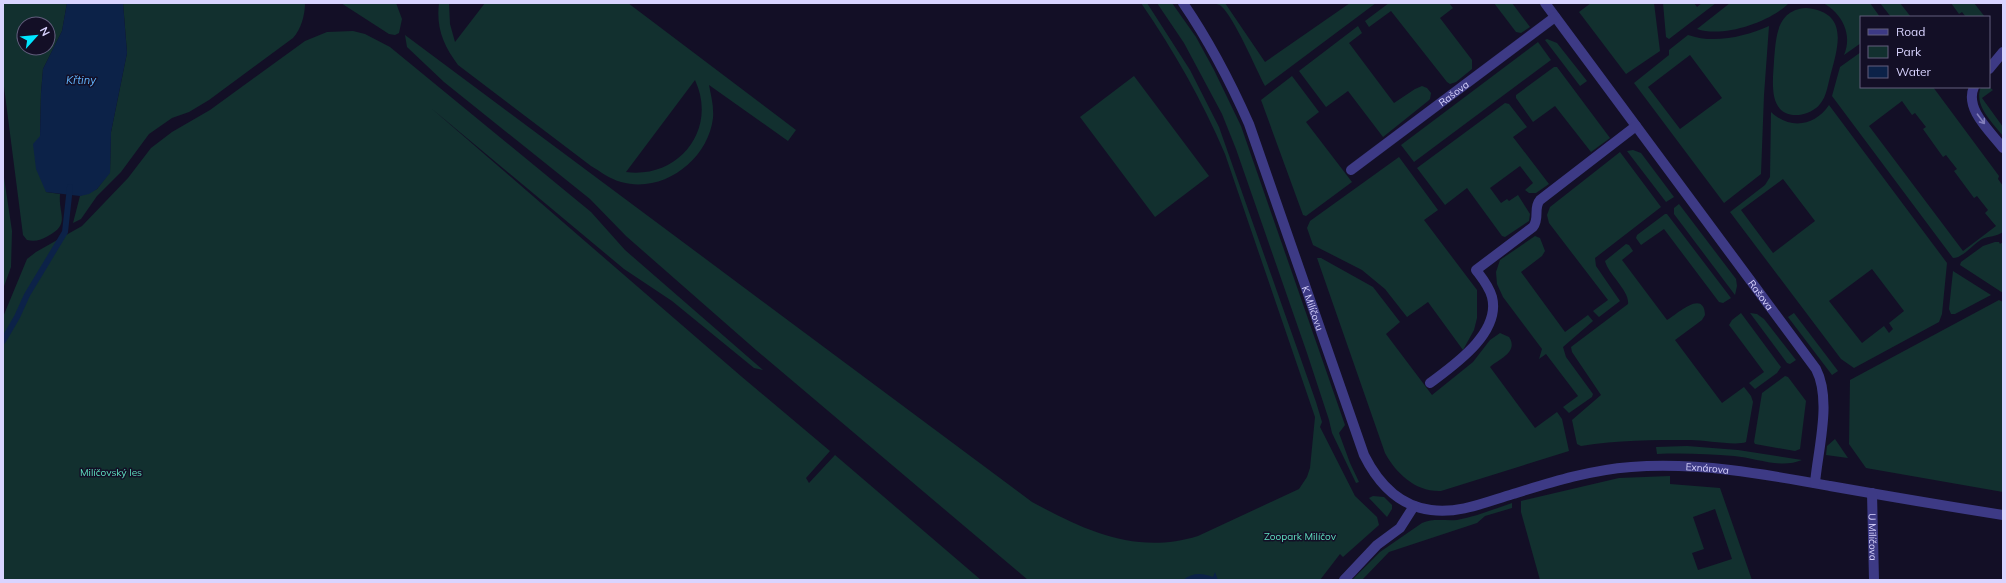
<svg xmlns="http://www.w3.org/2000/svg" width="2006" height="583" viewBox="0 0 2006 583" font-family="Mulish,sans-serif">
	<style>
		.green { fill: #12302f; fill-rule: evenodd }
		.water { fill: #0c2248 }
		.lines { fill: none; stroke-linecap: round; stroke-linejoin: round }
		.stream { stroke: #0c2248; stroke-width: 6 }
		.minor { stroke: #3d3a85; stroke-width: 10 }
		.oneway { stroke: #837fbc }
		.labels { text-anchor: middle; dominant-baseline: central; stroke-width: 3; stroke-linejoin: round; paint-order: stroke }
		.street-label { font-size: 10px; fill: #d9d4ff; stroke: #130f26 }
		.park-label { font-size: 10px; fill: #5fe0c0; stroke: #130f26 }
		.water-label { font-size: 11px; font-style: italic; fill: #62b6ff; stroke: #130f26 }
	</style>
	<rect width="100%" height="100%" fill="#130f26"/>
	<g class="green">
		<path d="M3,3H67L62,31L43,69L41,93L40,136L46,192L60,194C58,214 71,224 48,236C41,240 35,242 27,240L23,235L3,79ZM24,24H48V48H24Z"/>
		<path d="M123,3H305C305,15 301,29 293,38L209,100L189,112L172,118L149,134L121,172L97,196L81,219L73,223L80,196L97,189L110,172L111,132L127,53Z"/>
		<polygon points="341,3 396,3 402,19 399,33 395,35 389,34"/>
		<path d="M439,3H449L450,24L455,42L485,3H628L796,130L788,141L709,85C711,96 714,106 713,118C708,160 663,194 621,182C610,179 601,172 591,166L458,65C443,45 436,27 439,3ZM695,80C718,129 679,179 626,172Z"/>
		<path d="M1141,3H1147L1190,70L1219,127L1316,402L1322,422L1320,427L1355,496L1377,517L1379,525L1343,557L1340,554L1320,580H1028L756,350L626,236L590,199L444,82L407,47L405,35L1032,502C1086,531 1136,555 1198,536L1299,489L1307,477L1310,468L1315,417L1225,154C1202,100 1174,51 1141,3Z"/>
		<polygon points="1157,3 1172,3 1196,37 1214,70 1241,126 1345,425 1339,433 1350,463 1359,482 1356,483 1332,433 1329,420 1307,353 1236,149 1222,114 1184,43"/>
		<path d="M1207,3H1225L1265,62L1350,3H1376L1265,86C1256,69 1234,17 1221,6C1218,3 1211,4 1207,3Z"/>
		<polygon points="1389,3 1449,3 1453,8 1440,18 1472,60 1472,69 1456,82 1450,84 1447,82 1391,11 1369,27 1365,21"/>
		<polygon points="1494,3 1512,3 1530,27 1521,33 1516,32"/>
		<polygon points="1591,3 1654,3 1660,51 1626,74 1579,12"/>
		<polygon points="1663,3 1694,3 1697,7 1702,3 1716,3 1669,39 1666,37"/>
		<path d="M1730,3H1789C1770,22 1723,38 1697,29Z"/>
		<path d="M1823,3H1870L1880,17H1861V43L1844,55C1853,35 1842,13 1823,3Z"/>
		<polygon points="1880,3 1900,3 1911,17 1891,17"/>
		<polygon points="1951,3 1974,3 1985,17 1966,17 1962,12 1959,14"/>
		<path d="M1806,8C1848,12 1839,44 1831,73C1828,83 1827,96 1820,104C1816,110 1806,114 1799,115C1767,117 1773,81 1774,61C1776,38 1776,10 1806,8Z"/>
		<polygon points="1358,26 1362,33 1349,43 1394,103 1415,89 1422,86 1427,88 1431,93 1430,99 1428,101 1383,137 1348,91 1326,107 1299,71"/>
		<path d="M1769,26L1764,95L1761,174L1724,203L1634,83L1669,55V50L1688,35C1714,44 1744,37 1769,26ZM1690,55L1722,98L1680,129L1648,87Z"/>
		<polygon points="353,31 365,34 390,47 591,212 625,250 763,370 754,368 672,301 624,269 431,108 742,377 830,451 806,478 809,483 835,455 981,580 3,580 3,317 27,259 36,252 82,226 128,178 151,148 172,132 210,110 305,41 327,32"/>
		<polygon points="1547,39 1557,43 1587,81 1580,86 1545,40"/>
		<polygon points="1538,42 1551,60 1414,162 1401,145"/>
		<path d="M1861,52V87H1933L1999,176L1998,179L2003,186V232C1996,237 1989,236 1982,239C1973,244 1963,258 1953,258L1832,96L1840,67ZM1902,101L1912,115L1915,113L1926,127L1923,129L1943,157L1946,155L1957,169L1954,171L1974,198L1977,196L1988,210L1985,213L1996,226L1963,251L1869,126Z"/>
		<polygon points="1554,67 1557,67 1610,138 1591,152 1555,106 1533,122 1516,98 1516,95"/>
		<polygon points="1134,76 1209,176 1155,217 1080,117"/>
		<polygon points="1292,76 1319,112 1306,122 1352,182 1306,216 1303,215 1261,100"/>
		<path d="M1981,87H1989L1993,90L1982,98L2003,127V136C1993,123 1973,105 1981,87Z"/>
		<polygon points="1505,103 1509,104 1527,127 1513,137 1549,184 1536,193 1529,193 1525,190 1533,183 1520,166 1490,188 1501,203 1507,199 1509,201 1518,195 1530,214 1529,221 1505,237 1502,236 1467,188 1445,205 1417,168"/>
		<path d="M1829,105L1947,263L1942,314L1939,322L1854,368L1841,359L1730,212L1765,185L1770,177L1771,112C1790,130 1815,126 1829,105ZM1783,179L1815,221L1773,253L1741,210ZM1872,269L1904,311L1889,323L1893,329L1889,333L1884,326L1862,343L1829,301Z"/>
		<polygon points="1633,150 1641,153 1674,197 1666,202 1627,151"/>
		<polygon points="1620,152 1661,207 1595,258 1596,266 1620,301 1599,317 1593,311 1608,300 1549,223 1547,215 1550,207"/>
		<polygon points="1399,157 1438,210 1424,220 1477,290 1477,318 1474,330 1463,350 1428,302 1407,317 1385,289 1362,270 1313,245 1307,228 1310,221"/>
		<polygon points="3,171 12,231 11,267 3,289"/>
		<polygon points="1679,204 1736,279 1737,286 1735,295 1674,214 1674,208"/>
		<polygon points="1665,214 1667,214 1731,298 1723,303 1719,302 1664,229 1641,245 1636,238 1637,235"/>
		<polygon points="1535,236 1540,238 1545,251 1542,256 1521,272 1565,332 1588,315 1593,321 1563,347 1566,357 1593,394 1592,397 1569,413 1563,407 1578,396 1546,354 1539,359 1542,349 1503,297 1497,284 1496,272 1500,260"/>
		<polygon points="1995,242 1999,242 2000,244 2003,242 2003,293 1960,265 1961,262 1983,246"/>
		<path d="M1626,244L1629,245L1633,251L1622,260L1667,320C1676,315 1704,288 1705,315L1702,320L1675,340L1722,403L1744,387L1751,396L1753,402L1746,442C1736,446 1704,440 1691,440C1654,440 1617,440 1581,446L1577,444L1572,420L1601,395L1572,352L1571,347L1628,304C1630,291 1608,274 1605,261Z"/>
		<path d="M1317,258H1321L1373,287L1400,322L1386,334L1432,395L1473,362L1490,340L1500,333L1509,337C1519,352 1499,359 1490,367L1535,428L1557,412L1562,419L1569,451L1441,491C1415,492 1396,473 1385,453Z"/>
		<polygon points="1953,271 1991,295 1955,314 1951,314 1949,309"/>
		<polygon points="1999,300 2003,302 2003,492 1866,468 1849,444 1850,380"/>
		<polygon points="1741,313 1781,367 1777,373 1755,389 1749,383 1764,372 1729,325 1732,320"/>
		<polygon points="1750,313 1757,314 1764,319 1796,360 1790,364 1787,363"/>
		<polygon points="1794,313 1838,371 1832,375 1788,317"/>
		<polygon points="1785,376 1788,377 1806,401 1800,449 1795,451 1755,444 1754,442 1762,393"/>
		<polygon points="1835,439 1848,458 1826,455 1827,446"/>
		<path d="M1687,446L1738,450L1802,460C1781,469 1756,458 1734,456C1709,454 1683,453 1657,454L1656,447Z"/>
		<path d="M1670,476V484L1720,488L1752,580H1540L1521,512V501L1619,478ZM1715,509L1732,559L1698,570L1692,553L1704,549L1693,517Z"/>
		<polygon points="1373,496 1384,497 1392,505 1392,509 1387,517 1369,498"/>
		<path d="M1512,503V508L1485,516L1477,523L1389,552L1362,580H1352L1380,552L1422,523C1433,518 1445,521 1457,520C1475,517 1494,509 1512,503Z"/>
	</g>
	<g class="water">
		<polygon points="67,3 123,3 127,53 111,132 110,173 97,189 89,194 80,196 46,192 36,169 33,144 40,136 41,93 43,69 62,31"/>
		<path d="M1215,572L1218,580H1183C1193,572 1202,573 1213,577Z"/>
	</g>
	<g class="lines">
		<polyline class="stream" points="3,341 17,317 27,295 65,232 70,187"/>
		<g class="minor">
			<path id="s1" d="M1183,3C1209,41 1230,81 1249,124L1364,455C1378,483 1398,506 1431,510C1459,514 1486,502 1513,494C1552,482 1590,470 1631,467C1699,462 1764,474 1830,486C1887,496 1945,506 2003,515"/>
			<path id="s2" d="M1545,3L1816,369C1832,400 1818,449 1815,483"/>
			<polyline points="1989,69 2003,52"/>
			<path d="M1974,87C1964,109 1991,132 2003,148"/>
			<path id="s3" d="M1351,170L1555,17"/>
			<path d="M1430,383C1454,365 1501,333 1492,297C1489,286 1482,278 1476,270L1533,227C1540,218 1533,208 1540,200L1636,126"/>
			<path id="s4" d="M1872,493L1874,580"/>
			<polyline points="1344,580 1377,545 1400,528 1414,506"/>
		</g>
	</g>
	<defs><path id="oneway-shaft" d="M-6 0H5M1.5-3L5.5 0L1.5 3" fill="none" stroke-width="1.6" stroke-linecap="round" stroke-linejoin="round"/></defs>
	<use class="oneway" href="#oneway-shaft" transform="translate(1981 119) rotate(53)"/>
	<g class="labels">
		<g class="street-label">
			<text stroke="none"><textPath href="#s3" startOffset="128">Rašova</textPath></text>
			<text stroke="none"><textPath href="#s2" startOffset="363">Rašova</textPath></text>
			<text stroke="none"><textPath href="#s1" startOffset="333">K Milíčovu</textPath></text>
			<text stroke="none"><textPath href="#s1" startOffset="861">Exnárova</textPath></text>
			<text stroke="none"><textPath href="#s4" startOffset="44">U Milíčova</textPath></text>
		</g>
		<g class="park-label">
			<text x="111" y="472">Milíčovský les</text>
			<text x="1300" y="536">Zoopark Milíčov</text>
		</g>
		<g class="water-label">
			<text x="81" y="80">Křtiny</text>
		</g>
	</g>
	<rect width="2006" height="583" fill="none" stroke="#d9d4ff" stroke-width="8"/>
	<rect x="1860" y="16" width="130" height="72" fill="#130f26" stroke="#625e7d"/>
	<rect x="1868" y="29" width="20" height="6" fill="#3d3a85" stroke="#625e7d"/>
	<text x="1896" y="36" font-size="12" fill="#d9d4ff">Road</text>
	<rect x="1868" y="46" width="20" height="12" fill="#12302f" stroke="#625e7d"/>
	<text x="1896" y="56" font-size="12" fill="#d9d4ff">Park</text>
	<rect x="1868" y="66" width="20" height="12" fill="#0c2248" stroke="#625e7d"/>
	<text x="1896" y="76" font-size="12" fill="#d9d4ff">Water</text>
	<g transform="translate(36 36) rotate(63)"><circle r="19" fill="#130f26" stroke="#625e7d"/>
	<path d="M0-3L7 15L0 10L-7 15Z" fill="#00e5ff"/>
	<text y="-6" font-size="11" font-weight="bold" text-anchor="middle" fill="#d9d4ff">N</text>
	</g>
</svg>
